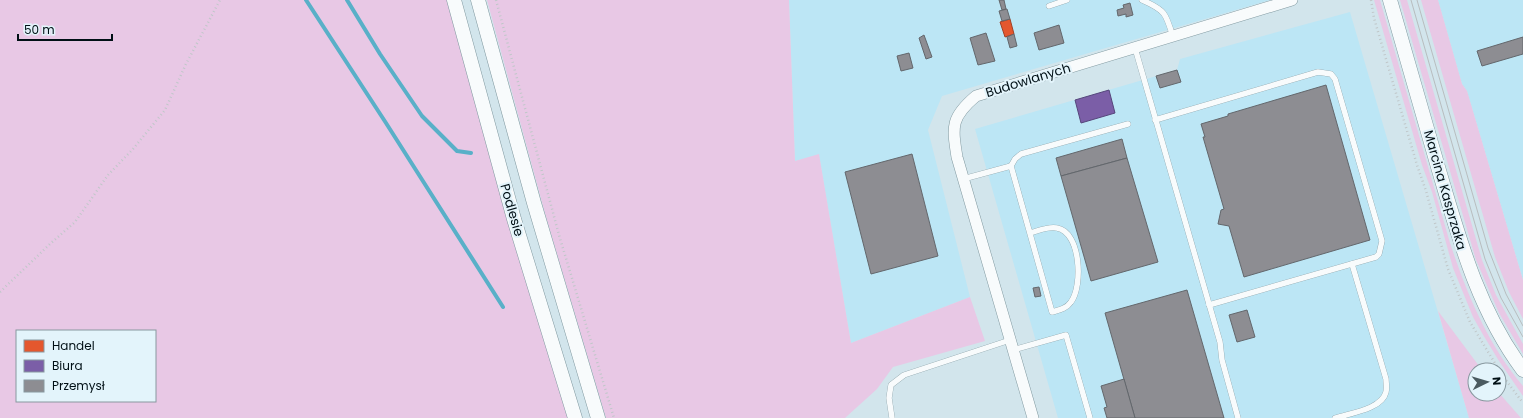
<svg xmlns="http://www.w3.org/2000/svg" width="1523" height="418" viewBox="0 0 1523 418" font-family="Poppins,sans-serif">
	<style>
		.built { fill: #bce6f5 }
		.green { fill: #e8c8e5; fill-rule: evenodd }
		.shops { fill: #e4572e; stroke: #a04126 }
		.offices { fill: #7b5ea7; stroke: #56467b }
		.industry { fill: #8d8d92; stroke: #63676c }
		.lines { fill: none; stroke-linecap: round; stroke-linejoin: round }
		.stream { stroke: #59b0c8; stroke-width: 4 }
		.service-casing { stroke: #8199a0; stroke-width: 6 }
		.minor-casing { stroke: #8199a0; stroke-width: 12 }
		.tertiary-casing { stroke: #8199a0; stroke-width: 15 }
		.path { stroke: #c0c7c9; stroke-width: 2.5; stroke-dasharray: 1 3; stroke-linecap: butt }
		.service { stroke: #f8fbfc; stroke-width: 5.5 }
		.minor { stroke: #f8fbfc; stroke-width: 11 }
		.tertiary { stroke: #f8fbfc; stroke-width: 14 }
		.tram { stroke: #b8bdbf; stroke-width: 1 }
		.labels { text-anchor: middle; dominant-baseline: central; stroke-width: 4; stroke-linejoin: round; paint-order: stroke }
		.street-label { font-size: 13px; fill: #000f15; stroke: #e3f4fb }
	</style>
	<rect width="100%" height="100%" fill="#d2e5ec"/>
	<g class="built">
		<polygon points="789,0 1270,0 942,96 928,130 970,297 851,343 819,155 795,161"/>
		<polygon points="1438,0 1523,0 1523,280 1467,91 1462,84"/>
		<polygon points="1350,12 1469,418 1058,418 975,129 1177,70 1180,59"/>
	</g>
	<g class="green">
		<path d="M0,0H449L568,418H0ZM17,331H155V401H17Z"/>
		<polygon points="487,0 789,0 795,161 819,154 851,343 970,297 985,341 893,367 877,389 845,418 606,418 546,217"/>
		<path d="M1374,0H1380L1450,243C1467,294 1488,345 1523,386V396L1499,361L1482,333L1473,317L1453,268L1432,192L1422,165Z"/>
		<polygon points="1400,0 1407,0 1482,260 1496,295 1523,344 1523,354 1499,313 1476,260"/>
		<polygon points="1421,0 1438,0 1462,84 1467,91 1523,280 1523,319 1509,292 1495,257"/>
		<polygon points="1438,311 1482,370 1475,370 1475,394 1499,394 1499,393 1521,418 1469,418"/>
	</g>
	<polygon class="shops" points="1010,19 1014,34 1005,37 1000,22"/>
	<polygon class="offices" points="1109,90 1115,113 1081,123 1075,100"/>
	<g class="industry">
		<polygon points="999,0 1004,0 1006,9 1002,10"/>
		<polygon points="1130,3 1133,15 1126,17 1126,14 1118,16 1117,10 1124,8 1123,5"/>
		<polygon points="1007,9 1010,19 1002,21 999,11"/>
		<polygon points="1059,25 1064,43 1039,50 1034,33"/>
		<polygon points="986,33 995,61 978,65 970,38"/>
		<polygon points="1014,34 1017,46 1010,48 1007,37"/>
		<polygon points="924,35 932,57 926,59 919,38"/>
		<polygon points="1523,37 1523,54 1482,66 1477,51"/>
		<polygon points="909,53 913,68 901,71 897,56"/>
		<polygon points="1177,70 1181,82 1160,88 1156,76"/>
		<polygon points="1326,85 1370,240 1244,277 1229,226 1218,224 1221,210 1224,209 1203,137 1205,137 1201,124 1228,116 1228,114"/>
		<polygon points="1122,139 1127,158 1061,176 1056,158"/>
		<polygon points="912,154 938,256 871,274 845,172"/>
		<polygon points="1127,158 1158,262 1091,281 1061,176"/>
		<polygon points="1039,287 1041,296 1035,297 1033,288"/>
		<polygon points="1187,290 1224,418 1135,418 1105,313"/>
		<polygon points="1247,310 1255,337 1237,342 1229,315"/>
		<polygon points="1124,379 1135,418 1107,418 1104,408 1107,407 1101,386"/>
	</g>
	<g class="lines">
		<g class="stream">
			<polyline points="306,0 386,123 503,307"/>
			<polyline points="347,0 380,54 422,116 457,151 471,153"/>
		</g>
		<defs>
			<g id="service">
				<path d="M1142,0C1165,10 1166,13 1173,37"/>
				<polyline points="1049,6 1067,0"/>
				<polyline points="1135,48 1220,342 1222,360 1238,418"/>
				<polyline points="1155,120 1318,72 1331,74 1335,79 1382,241 1379,254 1376,257 1209,305"/>
				<polyline points="963,179 1011,166"/>
				<path d="M1030,233C1038,231 1048,226 1057,228C1081,232 1083,286 1071,302C1066,309 1059,310 1052,312L1011,166L1015,159L1021,154L1128,124"/>
				<polyline points="1013,350 1066,335 1090,418"/>
				<polyline points="892,418 889,398 891,385 904,375 1010,340"/>
				<path d="M1335,418C1351,413 1382,409 1386,392C1387,388 1386,383 1386,379L1352,264"/>
			</g>
			<path id="minor" d="M1033,418L957,157C952,126 951,117 976,96L1292,0"/>
			<g id="tertiary">
				<polyline points="454,0 514,219 575,418"/>
				<polyline points="478,0 534,203 598,418"/>
				<path d="M1390,0C1406,56 1422,111 1438,167C1459,238 1478,310 1523,370"/>
			</g>
		</defs>
		<use href="#service" class="service-casing"/>
		<use href="#minor" class="minor-casing"/>
		<use href="#tertiary" class="tertiary-casing"/>
		<g class="path">
			<polyline points="496,0 559,235 614,418"/>
			<polyline points="1371,0 1374,18 1417,165 1426,191 1448,269 1470,322 1499,370"/>
			<polyline points="0,292 50,244 75,222 108,175 133,149 165,110 186,64 220,0"/>
			<polyline points="1499,371 1523,403"/>
		</g>
		<use href="#service" class="service"/>
		<use href="#minor" class="minor"/>
		<use href="#tertiary" class="tertiary"/>
		<g class="tram">
			<polyline points="1411,0 1485,259 1501,298 1523,337"/>
			<polyline points="1417,0 1488,248 1506,294 1523,326"/>
		</g>
	</g>
	<g class="labels">
		<g class="street-label">
			<text transform="translate(1028 80) rotate(-17)">Budowlanych</text>
			<text transform="translate(1445 190) rotate(74)">Marcina Kasprzaka</text>
			<text transform="translate(512 210) rotate(74)">Podlesie</text>
		</g>
	</g>
	<rect x="16" y="330" width="140" height="72" fill="#e3f4fb" stroke="#88989f"/>
	<rect x="24" y="340" width="20" height="12" fill="#e4572e" stroke="#88989f"/>
	<text x="52" y="350" font-size="12" fill="#000f15">Handel</text>
	<rect x="24" y="360" width="20" height="12" fill="#7b5ea7" stroke="#88989f"/>
	<text x="52" y="370" font-size="12" fill="#000f15">Biura</text>
	<rect x="24" y="380" width="20" height="12" fill="#8d8d92" stroke="#88989f"/>
	<text x="52" y="390" font-size="12" fill="#000f15">Przemysł</text>
	<g transform="translate(1487 382) rotate(85)"><circle r="19" fill="#e3f4fb" stroke="#88989f"/>
	<path d="M0-3L7 15L0 10L-7 15Z" fill="#4a5a60"/>
	<text y="-6" font-size="11" font-weight="bold" text-anchor="middle" fill="#000f15">N</text>
	</g>
	<path d="M18 34v6h94v-6" fill="none" stroke="#000f15" stroke-width="2"/>
	<text x="24" y="34" font-size="12" fill="#000f15" stroke="#e3f4fb" stroke-width="3" paint-order="stroke">50 m</text>
</svg>
